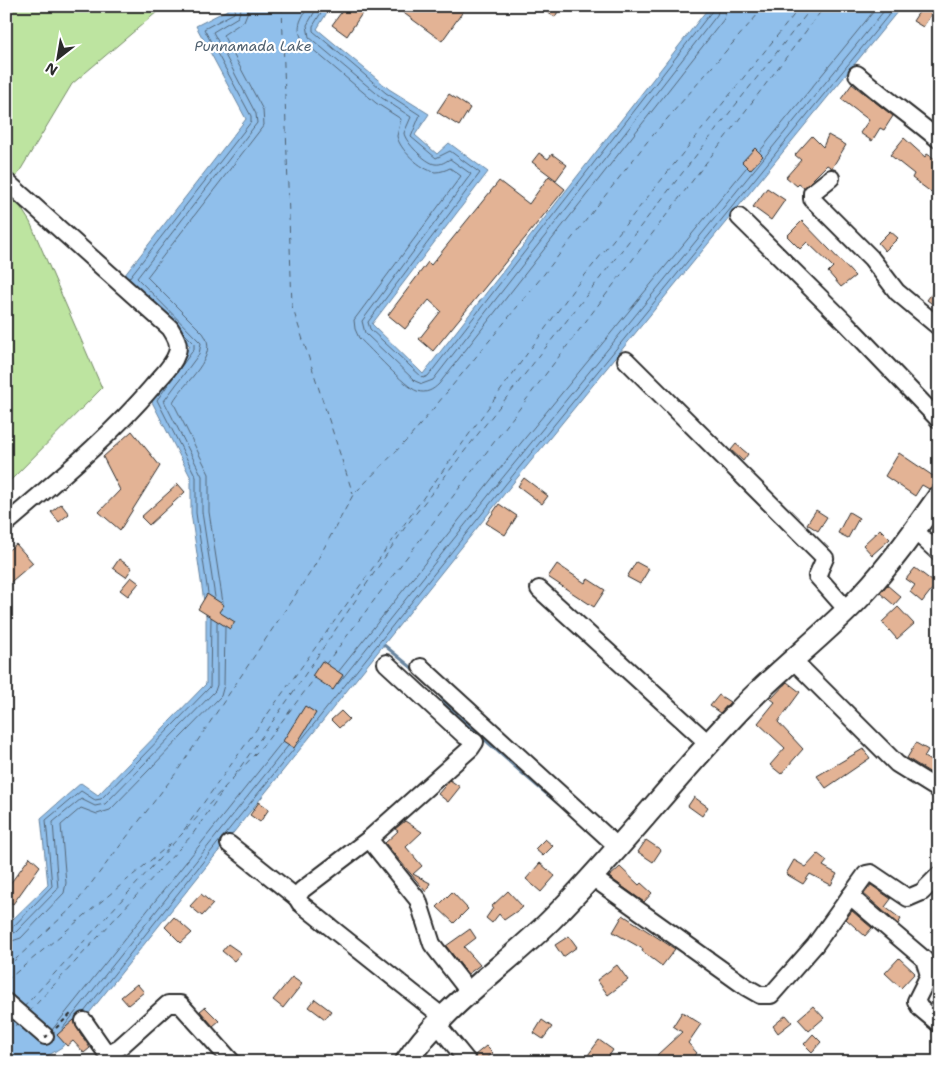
<svg xmlns="http://www.w3.org/2000/svg" width="945" height="1068" viewBox="0 0 945 1068" font-family="'Shantell Sans',sans-serif">
	<style>
		.green { fill: #bde4a0; stroke: #748866 }
		.water { fill: #90bfeb; stroke: #68849e }
		.lines { fill: none; stroke-linecap: round; stroke-linejoin: round }
		.shore { stroke: #536678; stroke-width: 1 }
		.stream { stroke: #68849e; stroke-width: 3 }
		.ferry { stroke: #4e5f6e; stroke-width: 1; stroke-dasharray: 6 5; stroke-linecap: butt }
		.building { fill: #e3b395; stroke: #2b2b2b }
		.minor-casing { stroke: #2b2b2b; stroke-width: 20 }
		.major-casing { stroke: #2b2b2b; stroke-width: 25 }
		.path { stroke: #2b2b2b; stroke-width: 2; stroke-dasharray: 4 4; stroke-linecap: butt }
		.minor { stroke: #fff; stroke-width: 16 }
		.major { stroke: #fff; stroke-width: 21 }
		.path-bridge { stroke: #2b2b2b; stroke-width: 2; stroke-dasharray: 4 4; stroke-linecap: butt }
		.labels { text-anchor: middle; dominant-baseline: central; stroke-width: 4.5; stroke-linejoin: round; paint-order: stroke }
		.water-label { font-size: 14px; font-style: italic; fill: #4e5f6e; stroke: #fff }
	</style>
	<rect width="100%" height="100%" fill="#fff"/>
	<filter id="ink" filterUnits="userSpaceOnUse"><feTurbulence type="fractalNoise" baseFrequency=".02" numOctaves="2"/><feDisplacementMap in="SourceGraphic" scale="10" xChannelSelector="R" yChannelSelector="G"/><feConvolveMatrix kernelMatrix="1 2 1 2 8 2 1 2 1" color-interpolation-filters="sRGB"/></filter>
	<g filter="url(#ink)">
		<polygon class="green" points="6,6 164,6 72,84 9,189 30,222 102,388 6,485"/>
		<polygon class="water" points="235,6 331,6 317,29 389,89 429,114 415,135 437,154 449,143 488,172 372,324 423,374 710,6 902,6 509,488 62,1047 38,1062 6,1062 6,926 48,885 41,818 81,783 98,795 206,684 206,615 191,513 191,478 151,400 190,346 121,280 246,119 196,26"/>
		<g class="lines">
			<g class="shore">
				<path d="M309,6C301,18 294,28 304,42L376,103L401,119L397,136C399,149 421,170 435,172C441,172 446,170 450,168L461,176L354,320L355,329L359,338C371,349 405,387 417,391C426,394 433,390 439,384L724,19L727,6"/>
				<path d="M318,6L307,25L309,37L382,98L411,117L404,133C405,142 426,163 435,164C442,165 446,161 450,159L471,174L362,321L365,333L415,381L422,384L433,380L717,15L720,6"/>
				<polyline points="325,6 313,26 313,31 386,93 420,115 411,137 436,158 450,151 480,173 368,322 370,329 423,378 428,376 712,11 713,6"/>
				<polyline points="760,151 878,6"/>
				<polyline points="129,278 251,122 251,116 204,29 234,13 236,6"/>
				<polyline points="184,333 194,343 194,349 157,400 196,477 196,513 208,593"/>
				<polyline points="215,597 202,512 202,476 164,401 199,354 201,343 137,278 257,123 256,114 213,32 238,17 242,6"/>
				<path d="M223,603L209,512V474L173,402C183,383 221,356 203,333L147,277L264,125L263,110L223,35L244,21L250,6"/>
				<polyline points="339,671 494,476 746,168"/>
				<polyline points="338,684 500,481 888,6"/>
				<polyline points="298,744 505,485 896,6"/>
				<polyline points="222,838 294,749"/>
				<polyline points="6,929 12,928 52,886 46,820 81,791 95,800 101,799 210,687 211,618"/>
				<polyline points="6,936 16,932 58,889 53,822 81,799 95,806 105,804 215,691 217,685 217,622"/>
				<polyline points="6,943 21,938 64,893 66,883 61,825 81,808 97,814 110,810 221,696 224,685 225,627"/>
				<polyline points="84,1012 221,839"/>
				<polyline points="62,1029 288,746"/>
				<polyline points="52,1030 282,742"/>
			</g>
			<g class="stream">
				<polyline points="384,645 417,672"/>
				<path d="M439,693C446,708 461,718 473,729C503,756 532,783 564,808"/>
			</g>
			<g class="ferry">
				<polyline points="282,6 292,306 353,494"/>
				<polyline points="325,665 825,6"/>
				<polyline points="234,776 287,701 406,526 813,6"/>
				<polyline points="184,830 573,290 801,6"/>
				<polyline points="6,968 73,907 176,773 312,570 353,495 410,437 541,278 647,142 765,6"/>
				<polyline points="6,981 175,840"/>
				<polyline points="23,1008 266,742 315,678"/>
				<polyline points="29,1012 192,835 225,788"/>
				<polyline points="6,1024 13,1018"/>
				<polyline points="6,1032 17,1024"/>
			</g>
		</g>
		<g class="building">
			<polygon points="346,6 367,6 347,36 332,25"/>
			<polygon points="394,6 467,6 442,41"/>
			<polygon points="536,6 561,6 555,17"/>
			<polygon points="923,6 937,6 923,27 913,21"/>
			<polygon points="852,84 893,116 884,130 880,128 872,141 860,133 869,120 841,99"/>
			<polygon points="449,94 470,108 459,126 437,112"/>
			<polygon points="828,135 846,145 832,168 827,165 804,188 799,184 797,186 786,177 801,160 795,155 812,136 823,147"/>
			<polygon points="904,138 925,157 927,154 937,160 935,163 939,167 939,198 912,178 914,174 890,155"/>
			<polygon points="755,148 763,156 750,170 742,162"/>
			<polygon points="539,153 548,159 552,154 567,165 556,180 532,162"/>
			<polygon points="549,176 565,189 433,351 419,339 441,311 429,300 405,329 388,315 428,262 431,265 499,181 529,204"/>
			<polygon points="767,188 785,200 771,220 753,207"/>
			<polygon points="802,221 855,276 841,287 828,272 833,267 807,242 800,249 787,236"/>
			<polygon points="890,231 898,238 885,251 878,243"/>
			<polygon points="939,284 939,309 927,300"/>
			<polygon points="132,431 160,466 120,530 99,512 120,490 103,457"/>
			<polygon points="736,444 748,454 743,461 731,450"/>
			<polygon points="899,453 939,480 936,484 929,489 922,485 915,496 885,476"/>
			<polygon points="524,478 548,496 542,504 518,486"/>
			<polygon points="178,484 185,492 149,525 141,517"/>
			<polygon points="61,504 69,514 59,522 51,512"/>
			<polygon points="499,504 517,516 505,535 486,523"/>
			<polygon points="816,510 827,517 818,531 807,524"/>
			<polygon points="849,512 859,518 848,538 838,533"/>
			<polygon points="880,529 890,539 872,555 863,545"/>
			<polygon points="16,544 33,563 6,586 6,552"/>
			<polygon points="119,559 132,568 126,577 113,568"/>
			<polygon points="636,562 649,569 640,584 627,577"/>
			<polygon points="557,564 585,583 588,579 605,590 594,607 548,577"/>
			<polygon points="915,568 936,584 922,602 910,592 915,585 906,579"/>
			<polygon points="131,577 139,583 128,596 120,590"/>
			<polygon points="887,585 901,597 894,605 880,593"/>
			<polygon points="207,594 224,605 219,612 235,622 230,629 198,609"/>
			<polygon points="898,607 914,624 897,639 882,622"/>
			<polygon points="322,661 343,675 333,690 312,676"/>
			<polygon points="787,682 800,692 778,722 803,749 781,774 770,765 785,748 758,723 775,702 771,699"/>
			<polygon points="719,695 730,702 720,713 710,706"/>
			<polygon points="305,706 316,713 294,748 283,741"/>
			<polygon points="341,711 349,719 339,728 331,720"/>
			<polygon points="916,743 928,750 924,757 939,766 939,778 907,758"/>
			<polygon points="863,749 870,758 826,788 817,776"/>
			<polygon points="450,780 460,787 448,802 438,794"/>
			<polygon points="694,797 708,807 702,816 688,806"/>
			<polygon points="259,802 269,809 260,822 250,815"/>
			<polygon points="405,821 422,832 406,847 422,866 413,874 430,883 426,892 385,843 398,831 395,829"/>
			<polygon points="545,839 553,846 543,856 535,849"/>
			<polygon points="646,840 661,850 653,862 638,852"/>
			<polygon points="818,854 827,861 823,866 837,874 831,885 810,874 803,884 786,874 794,860 806,867"/>
			<polygon points="30,857 40,866 13,904 6,900 6,889"/>
			<polygon points="540,863 555,876 541,892 526,879"/>
			<polygon points="620,867 639,885 641,883 652,893 644,902 609,877"/>
			<polygon points="871,885 891,899 885,907 901,919 898,924 864,894"/>
			<polygon points="508,891 523,907 504,920 499,914 492,923 486,918 493,908 492,906"/>
			<polygon points="452,892 468,909 454,923 437,907"/>
			<polygon points="201,894 213,904 202,916 190,906"/>
			<polygon points="852,911 872,928 865,936 846,919"/>
			<polygon points="623,915 675,949 662,966 642,951 643,949 613,932"/>
			<polygon points="174,917 192,933 181,943 165,927"/>
			<polygon points="470,929 476,938 464,947 480,965 468,974 446,946"/>
			<polygon points="569,936 577,947 563,957 555,945"/>
			<polygon points="228,944 241,953 234,961 222,951"/>
			<polygon points="899,958 915,973 901,988 885,973"/>
			<polygon points="617,965 628,980 608,995 597,980"/>
			<polygon points="292,977 302,984 283,1008 273,1000"/>
			<polygon points="137,984 144,992 128,1005 121,997"/>
			<polygon points="315,999 331,1011 325,1019 309,1007"/>
			<polygon points="813,1006 824,1018 809,1031 798,1019"/>
			<polygon points="205,1007 219,1021 213,1026 200,1011"/>
			<polygon points="682,1012 701,1024 688,1043 697,1053 689,1062 663,1062 657,1055 682,1032 673,1026"/>
			<polygon points="786,1015 792,1022 778,1033 773,1026"/>
			<polygon points="74,1020 76,1027 90,1048 84,1053 73,1041 67,1046 57,1035"/>
			<polygon points="542,1020 552,1027 543,1039 534,1033"/>
			<polygon points="813,1034 821,1042 812,1052 804,1044"/>
			<polygon points="599,1040 613,1050 605,1062 583,1062"/>
			<polygon points="486,1046 493,1053 483,1062 478,1062 475,1055"/>
		</g>
		<g class="lines">
			<defs>
				<g id="minor">
					<path d="M857,74C883,97 912,117 939,140"/>
					<polyline points="831,178 812,193 812,199 871,258 897,292 939,327"/>
					<path d="M6,181L170,328C175,336 180,343 177,353C173,366 161,376 153,386C109,438 57,480 6,524"/>
					<polyline points="739,217 846,323 939,420"/>
					<polyline points="626,360 825,558 817,576 847,610"/>
					<polyline points="915,531 939,553"/>
					<polyline points="539,589 709,744"/>
					<polyline points="794,661 897,764 939,790"/>
					<polyline points="386,663 465,736 475,742 471,748 369,839 302,890 297,898 300,903 443,1017"/>
					<polyline points="421,667 618,847"/>
					<polyline points="369,839 418,900 432,944 470,993"/>
					<polyline points="229,844 297,898"/>
					<polyline points="592,877 746,987 760,995 771,995 815,945 866,874 871,873 908,898 922,892 939,875"/>
					<polyline points="850,896 924,959 929,975 916,1001 920,1008 939,1024"/>
					<polyline points="6,1002 45,1036"/>
					<polyline points="84,1021 107,1054 120,1047 168,1004 180,1004 232,1062"/>
					<polyline points="437,1024 468,1062"/>
				</g>
				<path id="major" d="M406,1062C444,1005 504,967 551,920C617,854 673,780 737,713C776,671 823,637 862,595C891,564 915,530 939,496"/>
			</defs>
			<use href="#minor" class="minor-casing"/>
			<use href="#major" class="major-casing"/>
			<polyline class="path" points="56,1028 73,1012"/>
			<use href="#minor" class="minor"/>
			<use href="#major" class="major"/>
			<polyline class="path-bridge" points="45,1036 46,1037 52,1031 46,1037"/>
		</g>
	</g>
	<g class="labels">
		<g class="water-label">
			<text x="253" y="46">Punnamada Lake</text>
		</g>
	</g>
	<rect width="945" height="1068" fill="none" stroke="#fff" stroke-width="25"/>
	<rect x="12" y="12" width="920" height="1043" fill="none" stroke="#2b2b2b" stroke-width="2" filter="url(#ink)"/>
	<g transform="translate(58 58) rotate(211)" stroke="#ffffff" stroke-width="4" paint-order="stroke">
	<path d="M0-4L9 19L0 12L-9 19Z" fill="#2b2b2b"/>
	<text y="-8" font-size="14" font-weight="bold" text-anchor="middle" fill="#2b2b2b">N</text>
	</g>
</svg>
